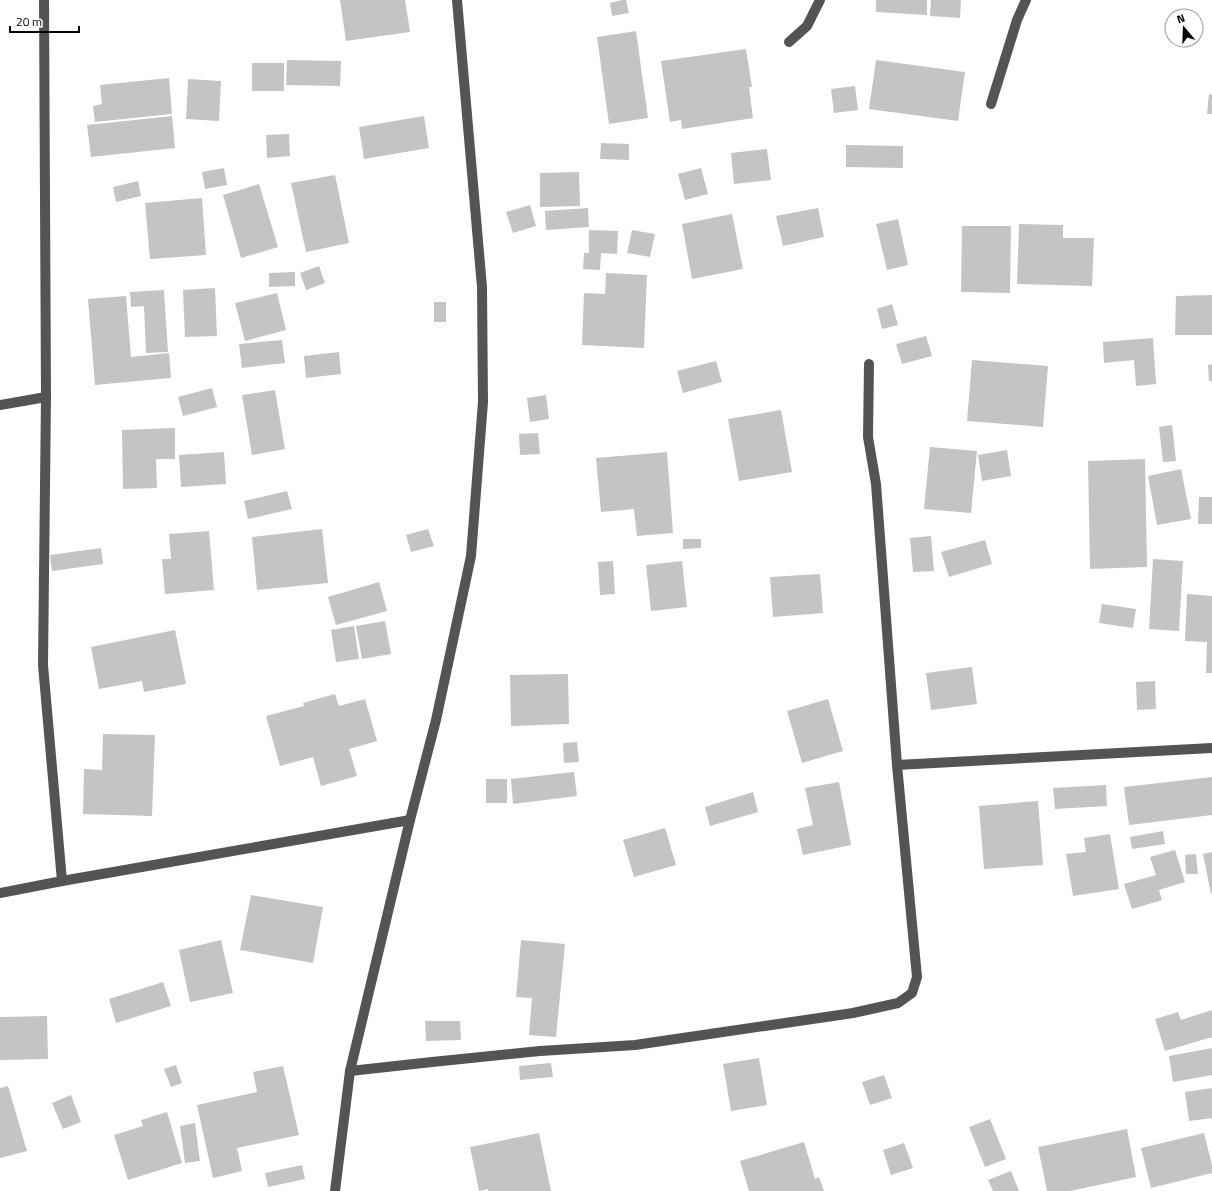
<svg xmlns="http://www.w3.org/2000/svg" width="1212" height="1191" viewBox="0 0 1212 1191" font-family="'Titillium Web',sans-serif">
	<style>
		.building { fill: #c4c4c4 }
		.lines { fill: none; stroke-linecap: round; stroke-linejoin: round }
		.minor { stroke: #545454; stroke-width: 10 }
	</style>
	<rect width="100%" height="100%" fill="#fff"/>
	<g class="building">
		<polygon points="340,0 405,0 410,32 346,41"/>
		<polygon points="622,0 626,0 629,13 612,16 610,3"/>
		<polygon points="876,0 927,0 927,15 876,12"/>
		<polygon points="931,0 961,0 960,18 930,16"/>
		<polygon points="636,31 648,118 609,124 597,37"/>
		<polygon points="746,49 752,87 749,87 753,118 682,129 681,120 670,122 661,61"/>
		<polygon points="287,60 341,61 340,86 286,85"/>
		<polygon points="876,60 965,72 958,121 869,109"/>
		<rect x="252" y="63" width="32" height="28"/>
		<polygon points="169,78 172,114 95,122 93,106 102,104 100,85"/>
		<polygon points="188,79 221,81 219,121 186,119"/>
		<polygon points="855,86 858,110 834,113 831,89"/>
		<polygon points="1209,94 1212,95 1212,114 1207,114"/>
		<polygon points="172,116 175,148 91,157 87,125"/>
		<polygon points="424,116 429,148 364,159 359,127"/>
		<polygon points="289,134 290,156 267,158 266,135"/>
		<polygon points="601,143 629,144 629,160 600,159"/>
		<polygon points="846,145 903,146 903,168 846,167"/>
		<polygon points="767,149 771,180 734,184 731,153"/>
		<polygon points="224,168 227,185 205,189 202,172"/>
		<polygon points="701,168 708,194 685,200 678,174"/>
		<polygon points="579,172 580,206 540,207 540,173"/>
		<polygon points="335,175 349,243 306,252 291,183"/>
		<polygon points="138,181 141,196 116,202 113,187"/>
		<polygon points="259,184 278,247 241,258 223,195"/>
		<polygon points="202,198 206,255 150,259 145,203"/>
		<polygon points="530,205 536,226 513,233 506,212"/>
		<polygon points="588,208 589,227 546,230 545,211"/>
		<polygon points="818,208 824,237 783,246 776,216"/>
		<polygon points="732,214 743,269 692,279 682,224"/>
		<polygon points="898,219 908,265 887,270 876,224"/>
		<polygon points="1019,224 1063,225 1063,238 1094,238 1092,286 1017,284"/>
		<polygon points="962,226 1011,226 1010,293 961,292"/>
		<polygon points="589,230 618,231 617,254 601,253 600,270 583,269 584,253 589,253"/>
		<polygon points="632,230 655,234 650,257 627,253"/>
		<polygon points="319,266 325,283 306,290 300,273"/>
		<polygon points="295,272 295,286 269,287 269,273"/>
		<polygon points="606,273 647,275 644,348 582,345 584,293 605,294"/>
		<polygon points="215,288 217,336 185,337 183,290"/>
		<polygon points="164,290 168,352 146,353 144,306 131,307 130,292"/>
		<polygon points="277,293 286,330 245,341 235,303"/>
		<polygon points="1212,295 1212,335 1175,335 1176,296"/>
		<polygon points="126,296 131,357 169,353 171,378 95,385 88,299"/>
		<rect x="434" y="302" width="12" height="20"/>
		<polygon points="892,304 898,325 882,329 877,309"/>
		<polygon points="926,336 932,356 902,364 896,344"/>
		<polygon points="1153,338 1156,384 1136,386 1134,360 1104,363 1103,342"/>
		<polygon points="282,340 285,363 242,368 239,344"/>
		<polygon points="339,352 341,374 306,378 304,356"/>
		<polygon points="972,360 1048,366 1043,427 967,421"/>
		<polygon points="716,361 722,382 683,393 677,371"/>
		<polygon points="1212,364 1212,381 1209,381 1208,365"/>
		<polygon points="212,388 217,407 183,416 178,397"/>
		<polygon points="275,390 285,449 252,455 242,395"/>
		<polygon points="546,395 549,419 530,422 527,398"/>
		<polygon points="781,410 792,472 739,481 728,419"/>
		<polygon points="1172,425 1176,461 1163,462 1159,427"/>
		<polygon points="175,428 175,459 156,459 157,488 123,489 122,430"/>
		<polygon points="538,433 540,454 520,455 519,434"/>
		<polygon points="930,447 977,451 971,513 924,509"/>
		<polygon points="1007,450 1011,476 982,481 978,455"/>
		<polygon points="224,452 226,484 181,487 179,455"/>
		<polygon points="667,452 673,533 637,536 634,509 601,512 596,458"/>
		<polygon points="1145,459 1147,567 1090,569 1088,461"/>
		<polygon points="1181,469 1191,519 1157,525 1148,476"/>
		<polygon points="287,491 292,509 248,519 244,501"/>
		<polygon points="1199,497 1212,497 1212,524 1198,524"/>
		<polygon points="322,529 328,583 257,590 252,537"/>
		<polygon points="428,529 434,546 411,552 406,535"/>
		<polygon points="209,531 214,590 165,594 162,559 171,559 169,534"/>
		<polygon points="931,536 934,571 913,572 910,538"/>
		<polygon points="683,539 701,539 701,548 683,549"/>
		<polygon points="985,540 992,564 949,577 941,552"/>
		<polygon points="101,548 103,564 52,571 50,555"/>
		<polygon points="1153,559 1183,561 1179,631 1149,629"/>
		<polygon points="613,561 615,594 600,595 598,562"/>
		<polygon points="682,561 687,607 651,611 646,565"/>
		<polygon points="820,574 823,613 773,617 770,577"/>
		<polygon points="379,582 387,611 336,625 328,597"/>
		<polygon points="1187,594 1212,596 1212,673 1206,673 1207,642 1185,641"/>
		<polygon points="1102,604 1136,609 1133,628 1099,623"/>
		<polygon points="385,621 391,654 362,659 356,626"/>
		<polygon points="354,626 359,659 336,662 331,630"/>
		<polygon points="175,630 186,684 144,692 142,681 99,689 91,647"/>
		<polygon points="972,667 977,704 931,710 926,673"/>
		<polygon points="568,674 569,724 511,726 510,675"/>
		<polygon points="1155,681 1156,709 1137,710 1136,682"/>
		<polygon points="335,694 339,706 365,699 377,741 349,749 357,776 321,786 313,757 280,766 266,716 304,706 303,703"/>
		<polygon points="828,699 843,751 802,763 787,711"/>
		<polygon points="103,734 155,735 152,816 83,814 84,769 102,770"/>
		<polygon points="577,742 579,762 564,763 563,743"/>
		<polygon points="574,772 577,796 513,804 511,779"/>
		<polygon points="1212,777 1212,815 1129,825 1124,787"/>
		<rect x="486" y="779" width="21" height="24"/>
		<polygon points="839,782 851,845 803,855 797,829 813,825 805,788"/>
		<polygon points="1106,785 1107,806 1055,809 1053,788"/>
		<polygon points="753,792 758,812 710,826 705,807"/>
		<polygon points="1038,801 1043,865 984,869 979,806"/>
		<polygon points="665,828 676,865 634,877 623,840"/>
		<polygon points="1163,831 1165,844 1132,849 1130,837"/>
		<polygon points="1110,834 1119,889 1073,896 1066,854 1086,852 1084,838"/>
		<polygon points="1175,850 1185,882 1159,890 1162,900 1132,909 1124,884 1156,875 1150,857"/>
		<polygon points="1212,852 1212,893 1211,894 1203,854"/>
		<polygon points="1196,854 1198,874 1186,874 1185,855"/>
		<polygon points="251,895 323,907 313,963 240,950"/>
		<polygon points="221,940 233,993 190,1002 179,950"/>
		<polygon points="521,940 565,944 556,1037 529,1035 532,998 516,997"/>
		<polygon points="163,982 171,1006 116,1023 109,999"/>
		<polygon points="1212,1010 1212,1037 1165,1051 1155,1019 1178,1012 1181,1020"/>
		<polygon points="47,1016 48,1059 0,1060 0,1017"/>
		<polygon points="425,1021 460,1021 461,1040 426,1041"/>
		<polygon points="1212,1048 1212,1075 1173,1082 1169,1056"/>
		<polygon points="759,1058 767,1105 731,1111 723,1064"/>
		<polygon points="551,1063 553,1077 520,1080 519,1066"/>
		<polygon points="176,1065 182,1083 171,1087 164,1069"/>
		<polygon points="283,1066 299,1135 237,1148 242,1171 213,1178 197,1105 257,1092 253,1072"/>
		<polygon points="884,1075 892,1098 870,1105 862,1082"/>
		<polygon points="8,1086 27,1151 0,1158 0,1088"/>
		<polygon points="1212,1088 1212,1118 1189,1121 1185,1092"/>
		<polygon points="71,1095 81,1122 63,1129 52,1103"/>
		<polygon points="167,1112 182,1163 128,1180 114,1135 143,1126 141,1120"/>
		<polygon points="990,1119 1006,1159 985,1167 969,1127"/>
		<polygon points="195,1123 200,1161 185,1163 180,1126"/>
		<polygon points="1127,1129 1136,1177 1070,1191 1047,1191 1038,1147"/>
		<polygon points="539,1133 551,1191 488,1191 488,1189 479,1191 470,1147"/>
		<polygon points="1204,1133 1212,1165 1212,1173 1151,1188 1141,1148"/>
		<polygon points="804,1142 815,1179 819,1177 824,1191 749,1191 740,1161"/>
		<polygon points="904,1143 913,1168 891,1175 883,1150"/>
		<polygon points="302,1165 305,1179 268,1187 265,1173"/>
		<polygon points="1011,1171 1019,1191 993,1191 988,1180"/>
	</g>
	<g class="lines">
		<g class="minor">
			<polyline points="44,0 46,397 43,665 62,881"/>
			<polyline points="789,42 807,26 820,0"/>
			<polyline points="991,104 1017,20 1026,0"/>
			<polyline points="0,405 46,397"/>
			<polyline points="897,765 1212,748"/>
			<polyline points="0,893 62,881 410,820"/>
			<polyline points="350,1071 432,1062 540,1051 635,1045 853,1013 898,1003 912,993 917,977 897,765 876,484 868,437 869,364"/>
			<polyline points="335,1191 350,1071 410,820 436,720 471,556 483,402 482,287 457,0"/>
		</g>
	</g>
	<g transform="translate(1184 28) rotate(341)"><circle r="19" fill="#ffffff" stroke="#999999"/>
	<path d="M0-3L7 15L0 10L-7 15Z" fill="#000000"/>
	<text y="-6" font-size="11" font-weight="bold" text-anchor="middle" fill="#000000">N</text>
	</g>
	<path d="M10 26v6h69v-6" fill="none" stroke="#000000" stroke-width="2"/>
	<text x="16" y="26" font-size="12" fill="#000000" stroke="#ffffff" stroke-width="3" paint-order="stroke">20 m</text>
</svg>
